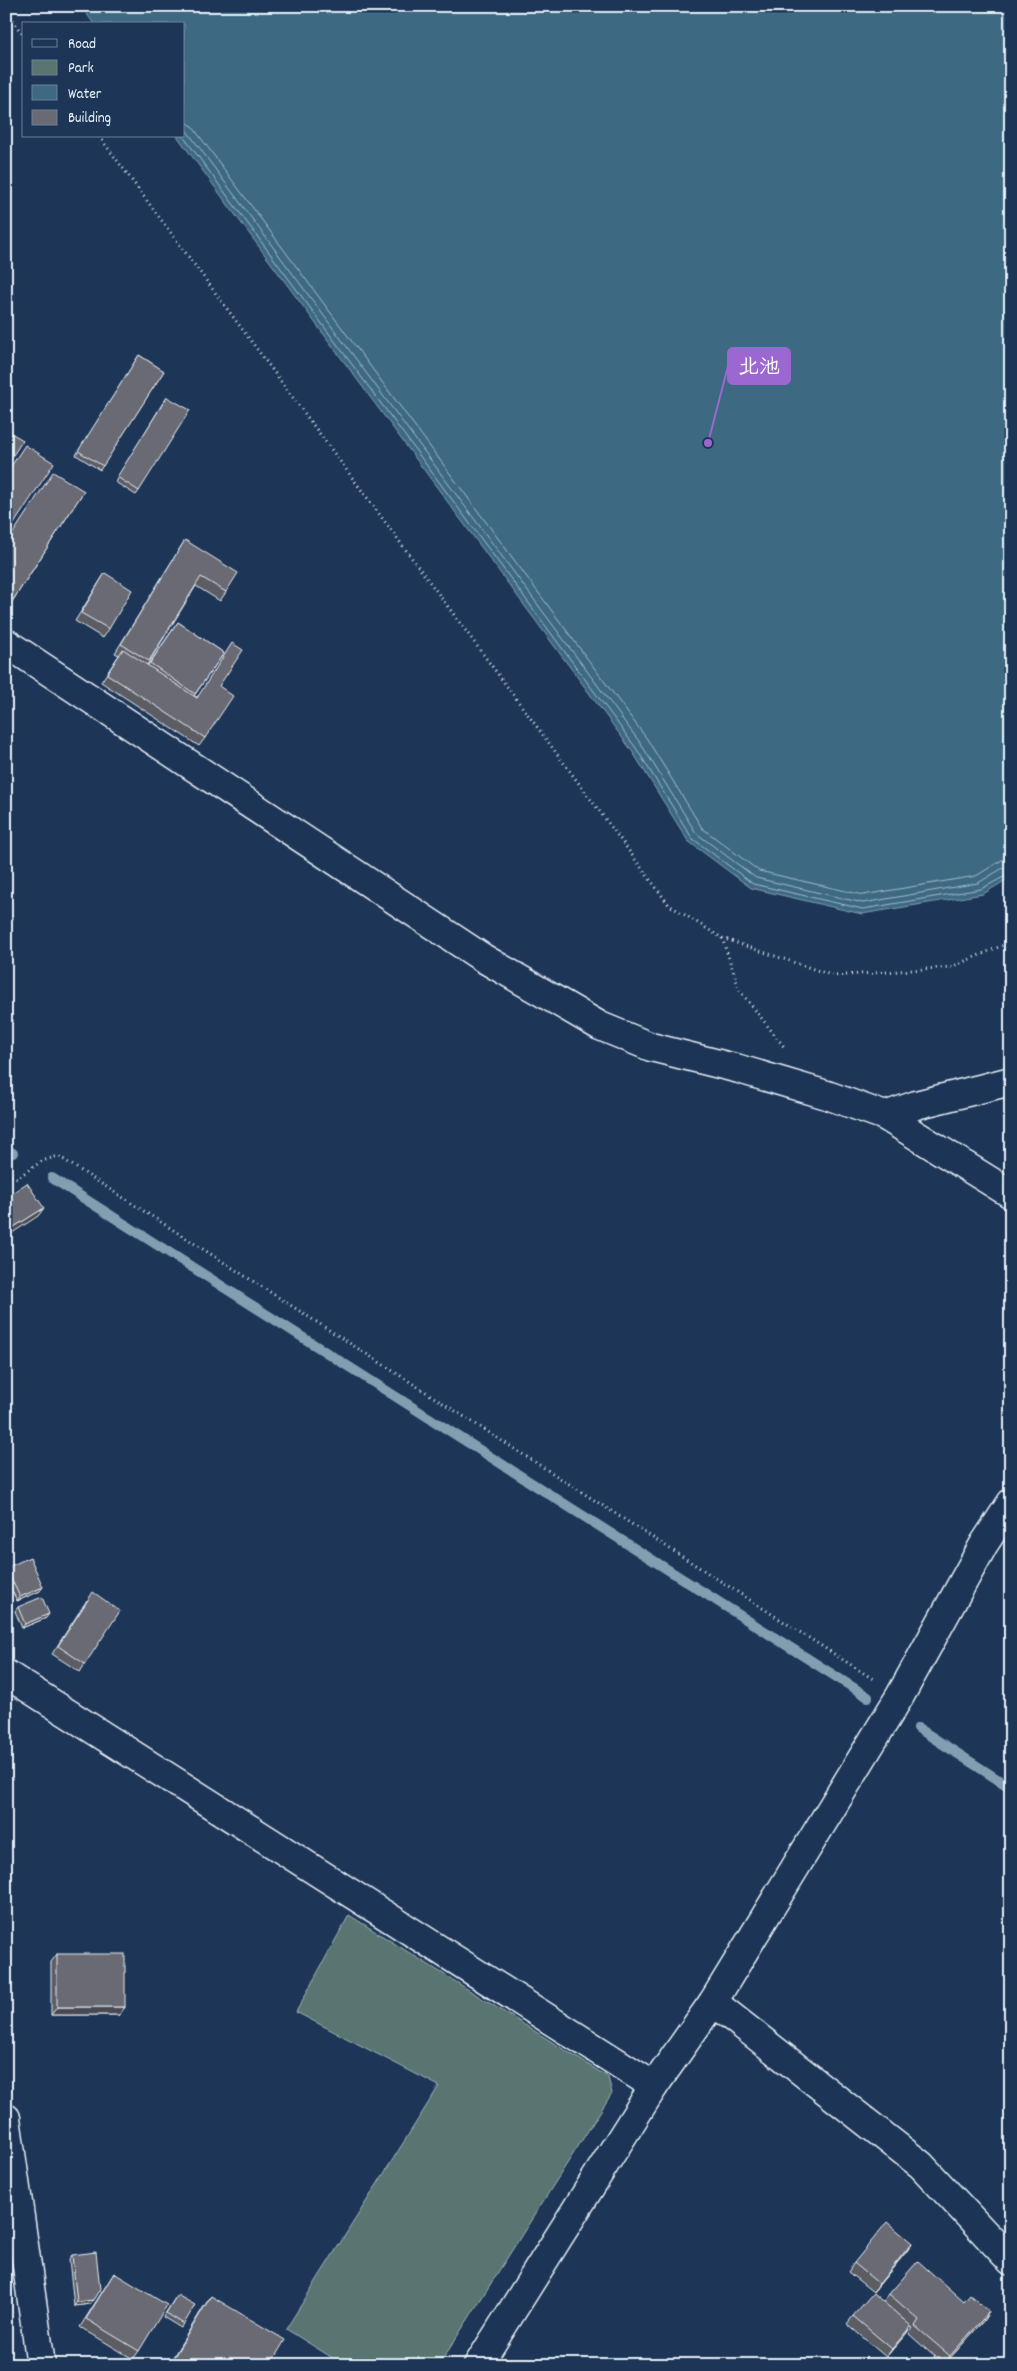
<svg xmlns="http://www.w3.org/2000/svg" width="1017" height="2371" viewBox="0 0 1017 2371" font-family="Dekko,'Klee One',sans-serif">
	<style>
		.green { fill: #597471; stroke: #a0b2b4 }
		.water { fill: #3e6983; stroke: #829fb2 }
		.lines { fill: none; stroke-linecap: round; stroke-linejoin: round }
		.shore { stroke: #a4bbc9; stroke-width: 1 }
		.stream { stroke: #829fb2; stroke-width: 10 }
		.minor-casing { stroke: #e8f1f8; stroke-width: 31 }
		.path { stroke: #e8f1f8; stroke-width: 3; stroke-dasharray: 1 4; stroke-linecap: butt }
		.minor { stroke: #1d3557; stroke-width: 28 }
		.wall { fill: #5b5b64; stroke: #e8f1f8 }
		.shaded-wall { fill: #4a4a51; stroke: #e8f1f8 }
		.building { fill: #6a6a74; stroke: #e8f1f8 }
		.leader { fill: none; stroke: #9c67d0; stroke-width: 2 }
		.callout-dot { fill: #9c67d0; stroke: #1d3557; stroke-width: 2 }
		.callout { fill: #9c67d0; stroke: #9c67d0; stroke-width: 2 }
		.callout-label { font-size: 21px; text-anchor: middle; font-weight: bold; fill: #fff }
	</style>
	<rect width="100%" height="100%" fill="#1d3557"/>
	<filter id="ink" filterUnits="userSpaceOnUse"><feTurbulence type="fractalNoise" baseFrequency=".02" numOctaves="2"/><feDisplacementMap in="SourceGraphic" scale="10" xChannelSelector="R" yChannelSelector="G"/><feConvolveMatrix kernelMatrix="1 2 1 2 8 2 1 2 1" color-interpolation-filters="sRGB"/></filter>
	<g filter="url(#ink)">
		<polygon class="green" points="349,1915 608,2077 612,2093 439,2365 344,2365 286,2329 439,2086 296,2012"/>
		<polygon class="water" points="81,6 1011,6 1011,877 983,894 862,914 751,888 688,841 632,751 177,136 184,136 184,24 94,24"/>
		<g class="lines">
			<g class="shore">
				<polyline points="184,119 192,126 647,739 702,828 759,871 863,895 976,876 1002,860 1011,859"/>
				<polyline points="184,127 641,744 696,833 756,878 863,903 978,883 1003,868 1011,866"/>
				<polyline points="183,136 636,748 692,838 753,884 863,909 981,889 1011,873"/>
			</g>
			<g class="stream">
				<polyline points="6,1149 13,1153"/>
				<polyline points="52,1178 868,1697"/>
				<polyline points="918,1728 1011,1788"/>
			</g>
			<defs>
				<g id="minor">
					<polyline points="6,643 483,958 600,1026 651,1047 739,1069 827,1095 885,1116 1011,1194"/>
					<polyline points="885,1116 916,1105 1011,1081"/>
					<polyline points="6,1674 654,2086"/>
					<polyline points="713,2002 921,2165 1011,2261"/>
					<polyline points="6,2118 41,2365"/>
					<polyline points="478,2365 654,2086 713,2002 900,1696 984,1544 1011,1503"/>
				</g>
			</defs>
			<use href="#minor" class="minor-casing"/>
			<g class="path">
				<polyline points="6,12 24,36"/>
				<polyline points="99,136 669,905 722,938 834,976 951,967 1011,942"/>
				<polyline points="722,938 740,991 785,1048"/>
				<polyline points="6,1175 17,1178 42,1161 58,1156 873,1679"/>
			</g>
			<use href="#minor" class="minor"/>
		</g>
		<g class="wall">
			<polygon points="139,355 164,371 100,470 76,455"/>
			<polygon points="164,401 139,491 136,495 115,482"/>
			<polygon points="84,491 10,605 6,602 6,544"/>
			<polygon points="185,540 226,592 220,601 196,586 147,665 148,665 178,622 224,653 194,696 196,697 219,686 205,738 199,746 101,682 119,655 115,653"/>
			<polygon points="105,573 109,629 103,638 75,621"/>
			<polygon points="6,1568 40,1591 17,1601 6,1578"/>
			<polygon points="87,1600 85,1664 80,1672 52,1654"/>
			<polygon points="18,1607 46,1618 22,1628 15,1611"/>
			<polygon points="57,1954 125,2007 119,2015 51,2015 51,1962"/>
			<polygon points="912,2243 907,2251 873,2292 848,2272 854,2263"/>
			<polygon points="72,2255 90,2304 74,2306 69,2259"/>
			<polygon points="114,2273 139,2351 133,2359 80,2327"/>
			<polygon points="889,2294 984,2320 944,2365 909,2334 913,2328 911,2327 906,2334 886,2357 847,2324 853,2316 883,2302"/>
			<polygon points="177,2295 184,2324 181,2328 163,2317"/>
			<polygon points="211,2296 270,2365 168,2365 203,2308"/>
		</g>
		<g class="shaded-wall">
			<polygon points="44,1208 38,1216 6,1237 6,1232"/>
			<polygon points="43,1587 40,1591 17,1601 20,1597"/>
			<polygon points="49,1614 46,1618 22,1628 25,1624"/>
			<polygon points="57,2007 125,2007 119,2015 51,2015"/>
			<polygon points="912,2243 907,2251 873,2292 879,2284"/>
			<polygon points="93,2300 90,2304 74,2306 77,2302"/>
			<polygon points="989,2312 984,2320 944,2365 950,2356"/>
			<polygon points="911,2326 906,2334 886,2357 892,2349"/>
		</g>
		<g class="building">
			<polygon points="139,355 164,371 103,466 78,451"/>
			<polygon points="167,397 190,410 139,491 117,477"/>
			<polygon points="6,430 23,440 6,466"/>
			<polygon points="25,445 54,463 6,536 6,474"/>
			<polygon points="53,472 84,491 13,600 6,596 6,544"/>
			<polygon points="185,540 238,573 226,592 201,577 149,661 121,644"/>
			<polygon points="105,573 132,590 109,629 81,613"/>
			<polygon points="178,622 224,653 195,694 150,663"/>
			<polygon points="232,643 243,650 219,686 233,696 205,738 107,674 123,649 197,698"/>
			<polygon points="27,1183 44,1208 6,1232 6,1197"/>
			<polygon points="30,1557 43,1587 20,1597 6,1568"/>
			<polygon points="93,1592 120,1611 85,1664 58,1646"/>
			<polygon points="42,1597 49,1614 25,1624 18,1607"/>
			<rect x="57" y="1954" width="68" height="53"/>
			<polygon points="887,2222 912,2243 879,2284 854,2263"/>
			<polygon points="96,2252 100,2289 93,2300 77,2302 72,2255"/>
			<polygon points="918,2261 964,2302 970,2295 989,2312 950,2356 915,2326 919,2320 889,2294"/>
			<polygon points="114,2273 167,2305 139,2351 86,2319"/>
			<polygon points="873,2293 911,2326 892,2349 853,2316"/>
			<polygon points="177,2295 195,2305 184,2324 166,2313"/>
			<polygon points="211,2296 285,2340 270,2365 169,2365"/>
			<polygon points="281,2362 286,2365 279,2365"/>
		</g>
	</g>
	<path class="leader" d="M708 443L728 366"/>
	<circle class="callout-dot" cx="708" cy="443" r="5"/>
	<rect class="callout" x="728" y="348" width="62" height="36" rx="5"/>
	<g class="callout-label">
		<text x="759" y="373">北池</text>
	</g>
	<rect width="1017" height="2371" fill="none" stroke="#1d3557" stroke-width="25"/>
	<rect x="12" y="12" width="992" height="2346" fill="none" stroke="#e8f1f8" stroke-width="2" filter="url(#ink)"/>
	<rect x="22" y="22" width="162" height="115" fill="#1d3557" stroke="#6e8097"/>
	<rect x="32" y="39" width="25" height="8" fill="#1d3557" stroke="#6e8097"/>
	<text x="68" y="48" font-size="15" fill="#e8f1f8">Road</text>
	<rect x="32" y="60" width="25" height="15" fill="#597471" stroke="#6e8097"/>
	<text x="68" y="72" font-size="15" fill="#e8f1f8">Park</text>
	<rect x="32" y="85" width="25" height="15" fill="#3e6983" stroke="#6e8097"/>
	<text x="68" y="98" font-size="15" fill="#e8f1f8">Water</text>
	<rect x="32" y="110" width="25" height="15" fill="#6a6a74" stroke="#6e8097"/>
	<text x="68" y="122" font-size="15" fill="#e8f1f8">Building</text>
</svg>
